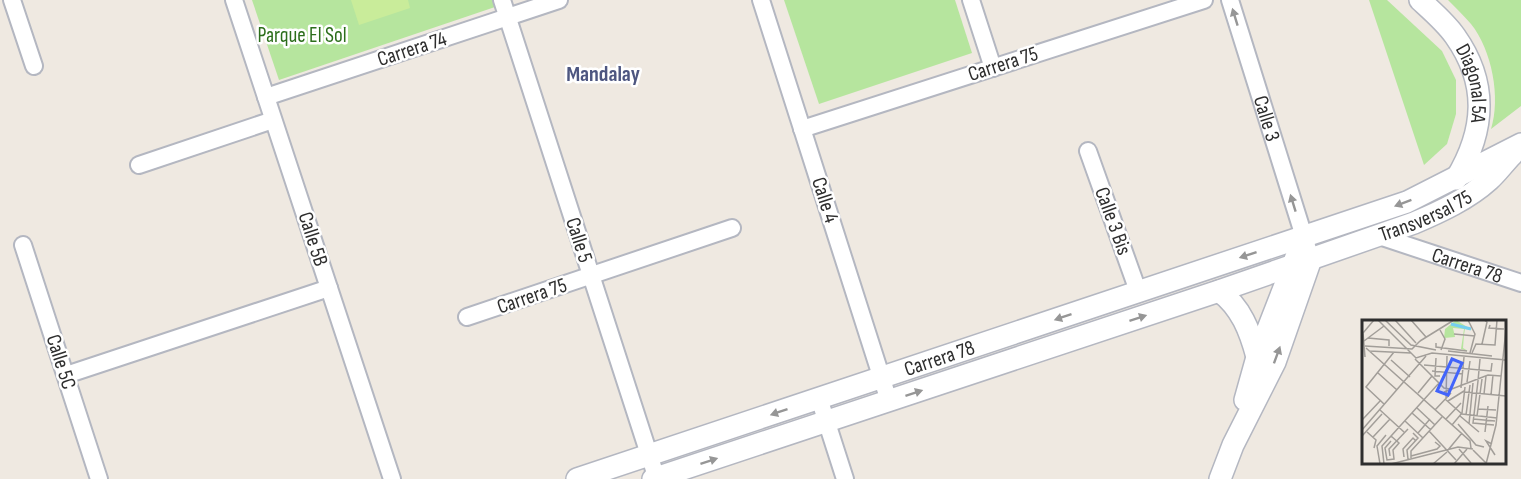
<svg xmlns="http://www.w3.org/2000/svg" width="1521" height="479" viewBox="0 0 1521 479" font-family="'Sofia Sans Condensed',sans-serif">
	<style>
		.green { fill: #b6e59e }
		.pitch { fill: #c9ec9a }
		.lines { fill: none; stroke-linecap: round; stroke-linejoin: round }
		.minor-casing { stroke: #b4b7c1; stroke-width: 20 }
		.tertiary-casing { stroke: #b4b7c1; stroke-width: 24 }
		.minor { stroke: #fff; stroke-width: 16 }
		.tertiary { stroke: #fff; stroke-width: 21 }
		.oneway { fill: #969696 }
		.labels { text-anchor: middle; dominant-baseline: central; stroke-width: 5; stroke-linejoin: round; paint-order: stroke }
		.park-label { font-size: 21px; fill: #2c6e1b; stroke: #fff }
		.street-label { font-size: 21px; fill: #2e2e2e; stroke: #fff }
		.neighbourhood-label { font-size: 22px; font-weight: bold; fill: #4d5680; stroke: #fff }
		.inset-river { fill: none; stroke: #75cff0; stroke-width: 3 }
		.inset-road { fill: none; stroke: #a29e99; stroke-width: 1.5 }
		.view { fill: #4264fb; fill-opacity: 0.15; stroke: #4264fb; stroke-width: 3 }
		.inset-edge { fill: none; stroke: #2e2e2e; stroke-width: 3 }
	</style>
	<rect width="100%" height="100%" fill="#efe9e1"/>
	<g class="green">
		<polygon points="252,0 493,0 495,7 279,80"/>
		<polygon points="784,0 955,0 972,53 819,104"/>
		<polygon points="1369,0 1387,0 1442,51 1456,80 1456,114 1447,144 1424,165"/>
		<path d="M1448,0H1521V106L1491,129C1501,98 1492,50 1471,24C1464,16 1456,8 1448,0Z"/>
	</g>
	<polygon class="pitch" points="351,0 408,0 410,8 359,25"/>
	<g class="lines">
		<defs>
			<g id="minor">
				<polyline points="12,0 34,66"/>
				<polyline points="234,0 392,479"/>
				<polyline points="502,0 657,479"/>
				<polyline points="761,0 889,401"/>
				<polyline points="971,0 993,68"/>
				<path id="s1" d="M1230,0L1311,259"/>
				<polyline points="266,97 559,0"/>
				<polyline points="802,129 1204,0"/>
				<polyline points="1088,151 1138,291"/>
				<polyline points="139,165 273,120"/>
				<path id="s2" d="M1379,236L1521,283"/>
				<polyline points="23,245 99,479"/>
				<polyline points="467,317 732,228"/>
				<polyline points="66,375 329,288"/>
				<polyline points="819,398 845,479"/>
			</g>
			<g id="tertiary">
				<path id="s3" d="M1420,0C1432,11 1446,23 1455,36C1489,84 1485,131 1456,179"/>
				<path d="M1219,291C1241,307 1250,331 1257,357"/>
				<polyline points="1245,400 1257,357 1296,257"/>
				<path id="s4" d="M577,479L1407,202L1521,144"/>
				<path id="s5" d="M653,479L1219,291L1414,223C1440,212 1468,199 1489,180C1497,173 1504,163 1512,155"/>
				<polyline points="1220,479 1233,445 1275,362 1311,259"/>
			</g>
		</defs>
		<use href="#minor" class="minor-casing"/>
		<use href="#tertiary" class="tertiary-casing"/>
		<use href="#minor" class="minor"/>
		<use href="#tertiary" class="tertiary"/>
	</g>
	<defs><path id="oneway-solid" d="M-6-.8H1V-3.2L6.5 0L1 3.2V.8H-6Z" transform="scale(1.5)"/></defs>
	<g class="oneway">
		<use href="#oneway-solid" transform="translate(1235 17) rotate(-107)"/>
		<use href="#oneway-solid" transform="translate(1293 203) rotate(-107)"/>
		<use href="#oneway-solid" transform="translate(1403 203) rotate(159)"/>
		<use href="#oneway-solid" transform="translate(1248 255) rotate(162)"/>
		<use href="#oneway-solid" transform="translate(1063 317) rotate(161)"/>
		<use href="#oneway-solid" transform="translate(1138 318) rotate(-18)"/>
		<use href="#oneway-solid" transform="translate(1277 355) rotate(-70)"/>
		<use href="#oneway-solid" transform="translate(914 393) rotate(-18)"/>
		<use href="#oneway-solid" transform="translate(779 412) rotate(161)"/>
		<use href="#oneway-solid" transform="translate(709 461) rotate(-18)"/>
	</g>
	<g class="labels">
		<g class="park-label">
			<text x="302" y="35">Parque El Sol</text>
		</g>
		<g class="street-label">
			<text transform="translate(412 49) rotate(-18)">Carrera 74</text>
			<text transform="translate(1003 64) rotate(-18)">Carrera 75</text>
			<text stroke="none"><textPath href="#s3" startOffset="102">Diagonal 5A</textPath></text>
			<text stroke="none"><textPath href="#s1" startOffset="124">Calle 3</textPath></text>
			<text transform="translate(825 200) rotate(72)">Calle 4</text>
			<text stroke="none"><textPath href="#s5" startOffset="816">Transversal 75</textPath></text>
			<text transform="translate(1113 221) rotate(70)">Calle 3 Bis</text>
			<text transform="translate(313 239) rotate(72)">Calle 5B</text>
			<text transform="translate(579 240) rotate(72)">Calle 5</text>
			<text stroke="none"><textPath href="#s2" startOffset="93">Carrera 78</textPath></text>
			<text transform="translate(532 296) rotate(-19)">Carrera 75</text>
			<text stroke="none"><textPath href="#s4" startOffset="382">Carrera 78</textPath></text>
			<text transform="translate(61 362) rotate(72)">Calle 5C</text>
		</g>
		<g class="neighbourhood-label">
			<text x="603" y="74">Mandalay</text>
		</g>
	</g>
	<g transform="translate(1362 320)">
		<rect width="144" height="144" fill="#efe9e1"/>
		<path d="M94,0L110,10L103,9L102,15L101,28L106,31L99,29L102,9L91,8L93,17L82,18L83,9Z" fill="#b6e59e"/>
		<path class="inset-river" d="M89,4L109,9"/>
		<path class="inset-road" d="M16,0L54,38L70,33L144,40M23,0L49,25L74,30M33,0L54,23M49,0L64,17M106,0L113,14L108,33M128,5L127,8L142,9M78,10L83,19L79,30M92,14L113,16M6,18L27,20V26M2,21L22,6M58,21L92,0M74,23V27L105,31M120,24L125,2L122,0M3,26L50,29L58,21M4,28L108,121L109,128M7,31L49,33M86,31L130,36M110,33L114,24L133,25L135,0M3,37L1,13L12,0M74,38L73,56H78M53,39L82,68L88,69M29,40L48,57M62,45L129,51L130,43M70,51L101,54M16,53L35,70M116,61L111,103L132,105M116,61L118,39M105,62L108,41M99,68L102,37M82,72L126,55L139,56M103,72L144,76M56,73L70,56M122,74L124,56M129,75L131,55M83,79L100,94L135,98M84,79L85,36M86,81L102,71M22,84L4,67L32,32M55,88L73,105M116,89L134,90M18,90L42,112M73,90L89,73M50,93L69,110M104,95L108,65M98,96L117,112M115,96L120,59M84,99L99,83M111,99L133,101M0,100L19,80M43,101L61,118M96,104L114,125L122,127M107,104L111,63M90,105L100,93L103,67M0,110L64,36M67,111L94,140M5,112L14,120L12,128M123,112L126,86M56,113L68,99M0,116L20,94M29,116L37,123L31,130L32,139L25,140L23,128L29,121M11,117L28,99M130,124L124,121L133,135M97,129L109,143M86,130L100,113M111,130L124,143M28,136L27,129L46,109M49,136L75,129L78,126L73,122M42,137L41,129L51,118L54,121M49,138V131L80,97M46,139L45,130L56,118L51,113M18,144L15,126L24,115M22,144L20,126L77,63M29,144L96,127L111,129M71,144L85,132M92,144L105,129M124,144L134,105L144,9"/>
		<path class="view" d="M90,39L100,43L86,75L75,71Z"/>
		<rect width="144" height="144" class="inset-edge"/>
	</g>
</svg>
